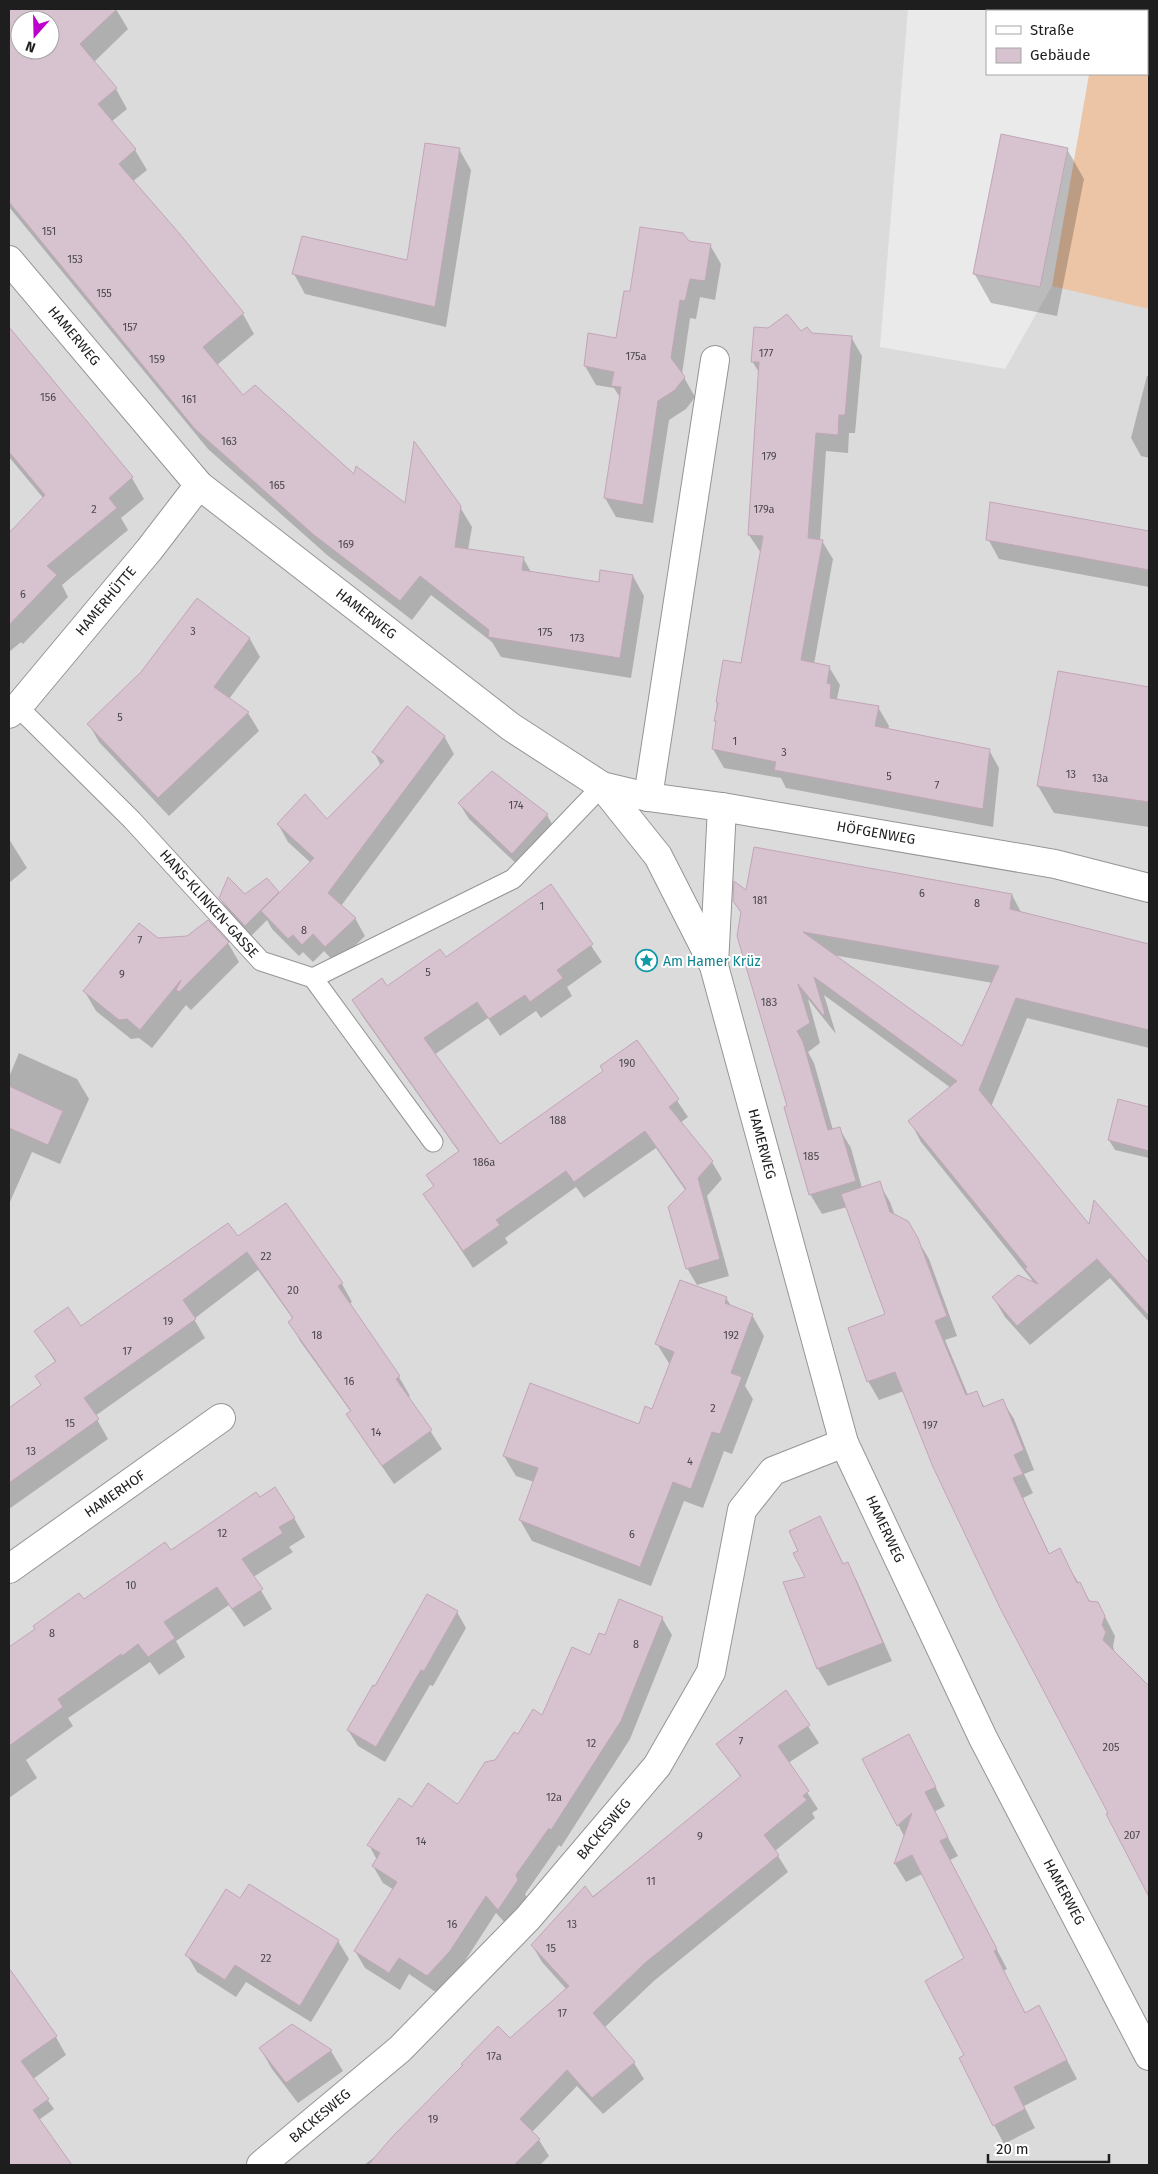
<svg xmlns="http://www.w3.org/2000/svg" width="1158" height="2174" viewBox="0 0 1158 2174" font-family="'Fira Sans',sans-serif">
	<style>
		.residential { fill: #dcdbdc; fill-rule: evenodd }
		.grass { fill: #ecc5a6 }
		.parking { fill: #eaeaea }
		.shadow { fill: #0003; fill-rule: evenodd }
		.building { fill: #d6c3cf; stroke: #c2a5b7; fill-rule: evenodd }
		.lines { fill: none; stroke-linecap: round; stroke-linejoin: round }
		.lane-casing { stroke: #959595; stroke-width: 21 }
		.street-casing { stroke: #959595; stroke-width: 30 }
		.lane { stroke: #fff; stroke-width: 19 }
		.street { stroke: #fff; stroke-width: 28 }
		.labels { text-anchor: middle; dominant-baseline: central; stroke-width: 4; stroke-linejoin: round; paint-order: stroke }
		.number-label { font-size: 11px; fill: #4c474a }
		.street-label { font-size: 14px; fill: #1e1e1e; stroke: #fff }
		.culture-label { font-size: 14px; fill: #0d838f; stroke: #fff; text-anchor: start }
	</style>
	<rect width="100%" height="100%" fill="#efe3e8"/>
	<path class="residential" d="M9,9H1149V2165H9ZM987,11H1147V74H987ZM20,20H50V50H20Z"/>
	<polygon class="grass" points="1101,9 1149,9 1149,309 1052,286 1089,74 1147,74 1147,11 1100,11"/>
	<polygon class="parking" points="908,9 1101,9 1100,11 987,11 987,74 1089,74 1052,286 1005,369 880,347"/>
	<g class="shadow">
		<polygon points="9,9 15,9 27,20 20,20 20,50 50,50 50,27 68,9 116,9 128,29 94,62 116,89 127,109 111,122 135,150 147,170 132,182 178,234 243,314 254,334 217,365 243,396 354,476 406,505 460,507 472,527 468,550 523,558 531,572 600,583 633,576 644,596 631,678 501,657 492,642 431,595 412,620 327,555 208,449 9,207"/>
		<polygon points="459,149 471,170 446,327 305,294 294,274 408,261"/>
		<polygon points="1067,149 1084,179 1057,316 991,303 974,273"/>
		<polygon points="688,242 710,245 721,264 715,300 700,297 696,319 690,318 682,374 695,397 686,409 669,420 653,523 616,517 605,498 621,399 614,388 596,385 585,366 617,339 631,293"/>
		<polygon points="9,329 132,478 144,499 121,518 128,530 62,585 68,597 23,644 21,642 9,652 9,535 44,499 9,457"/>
		<polygon points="801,333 851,337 862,356 855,433 849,433 848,453 826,451 820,541 822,541 833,559 814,664 829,667 840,685 837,698 839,701 878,707 889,726 888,730 989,750 999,768 993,827 786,788 781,778 724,768 713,749 717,724 715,721 717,702 742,664 761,553 749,535 760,374 752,361"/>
		<polygon points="1147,376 1149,376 1149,458 1141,456 1131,438"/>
		<polygon points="991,503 1149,533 1149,587 999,559 988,539"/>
		<polygon points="197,600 250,639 260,657 229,699 248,713 259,731 169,816 99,742 89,724 142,673"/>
		<polygon points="1144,732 1149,733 1149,827 1054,813 1038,786"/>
		<polygon points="444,736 454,754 341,906 355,918 365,936 336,964 324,951 313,962 303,952 299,956 272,929 267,920 251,936 226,908 220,898 278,893 279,895 311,863 288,842 278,824 327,821 381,766 374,752"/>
		<polygon points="459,803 547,815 556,831 522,869 469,819"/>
		<polygon points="9,839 27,868 9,883"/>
		<polygon points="551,886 602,962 567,987 572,996 541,1018 536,1011 500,1036 488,1018 434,1055 500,1146 605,1071 637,1041 688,1117 680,1123 712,1162 722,1179 707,1196 729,1276 697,1285 687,1268 686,1191 656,1148 584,1198 576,1187 505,1238 508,1243 473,1268 424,1194 434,1187 427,1175 459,1152 363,1017 353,1000 387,987 445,959"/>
		<path d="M746,892L1012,895L1022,914L1149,945V1048L1027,1018L991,1107L1090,1227L1095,1203L1149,1264V1322L1110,1278L1030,1345L1005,1317L993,1297L1036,1285L921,1142L910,1121L951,1088L824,995L836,1034L808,999L820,1043L808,1052L814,1063L833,1130L839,1128L851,1148L862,1188L879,1183L890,1202L895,1216L907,1222L929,1259L957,1336L945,1340L968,1395L976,1392L985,1408L1002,1400L1014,1419L1034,1470L1024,1474L1033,1493L1023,1498L1050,1555L1070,1569L1091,1603H1098L1115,1636L1113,1646L1115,1654L1149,1688V1889L1110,1814L904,1391L879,1400L868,1381L886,1315L847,1207L822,1214L810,1194L742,915L734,901ZM833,955L993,983L963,1048Z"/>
		<polygon points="157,940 228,943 239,962 191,1010 186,1005 152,1048 139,1038 131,1039 96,1011 85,992"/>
		<polygon points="19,1053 77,1079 89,1099 60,1164 32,1152 9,1204 9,1077"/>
		<polygon points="1119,1100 1149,1108 1149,1158 1115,1150 1109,1140"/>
		<polygon points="286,1205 342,1284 352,1302 349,1304 399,1377 410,1396 408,1397 442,1449 394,1484 359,1433 348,1415 351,1412 300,1341 290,1322 293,1319 258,1270 194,1319 205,1338 95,1416 108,1439 9,1509 9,1409 42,1386 56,1363 36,1332 81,1328 238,1238"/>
		<polygon points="726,1298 732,1307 752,1315 764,1336 745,1386 753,1399 732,1454 724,1451 703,1508 684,1501 651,1586 532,1541 520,1520 534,1482 516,1476 504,1456 639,1425 653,1410 670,1365 657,1344"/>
		<polygon points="259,1498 294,1518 305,1537 289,1547 293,1552 253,1577 272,1609 244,1627 229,1605 176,1641 185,1657 159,1675 150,1662 68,1718 73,1726 26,1760 37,1778 9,1798 9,1668 27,1656 84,1601"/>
		<polygon points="829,1535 844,1565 847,1564 857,1581 892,1661 828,1686 818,1669 806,1578 800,1551"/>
		<polygon points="457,1612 466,1628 433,1686 430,1685 385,1762 358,1746 348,1730 375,1688"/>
		<polygon points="662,1618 672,1635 630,1739 561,1847 559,1845 525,1894 527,1898 508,1926 496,1913 459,1970 437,1993 409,1974 400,1990 365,1968 355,1951 394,1890 383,1883 373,1866 377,1860 369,1845 413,1809 457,1805 518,1736 543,1717 605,1637"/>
		<polygon points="786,1692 819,1743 788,1763 818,1809 812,1813 815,1818 775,1851 788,1872 655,1980 604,2028 634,2063 644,2079 603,2114 577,2086 532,2132 539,2140 549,2156 540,2165 364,2165 380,2153 498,2028 510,2040 567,1990 542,1962 532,1945 741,1778 718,1744"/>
		<polygon points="919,1754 945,1806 934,1812 958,1856 950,1860 1007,1969 1003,1971 1026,2014 1049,2026 1077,2079 1024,2106 1035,2128 1004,2144 994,2125 966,2055 966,1959 922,1874 906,1882 895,1864 905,1838 864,1759"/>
		<polygon points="241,1900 338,1941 349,1959 311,2022 246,1982 236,1997 197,1972 187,1955"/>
		<polygon points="9,1982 56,2037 66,2055 33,2079 54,2109 22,2132 9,2113 9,2079 18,2073 9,2061"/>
		<polygon points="292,2026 331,2051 343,2071 298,2103 272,2069 260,2048"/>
		<polygon points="42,2125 70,2165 9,2165 9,2147"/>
	</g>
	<g class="building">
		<path d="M9,9H117L80,44L117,88L98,104L136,149L119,164L179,233L244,313L203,347L243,395L255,385L354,474L356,466L405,503L414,441L461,506L455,547L524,557L522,570L599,582L600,570L633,575L620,658L488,637L489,630L420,576L400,601L314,535L195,429L9,202ZM20,20H50V50H20Z"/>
		<polygon points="1001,134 1068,148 1040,287 973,274"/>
		<polygon points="425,143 460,148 435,307 292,274 302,236 407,260"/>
		<polygon points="640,227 683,233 689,241 711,244 705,281 690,279 685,301 680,300 671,358 685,377 675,390 658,401 643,505 604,498 621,387 611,386 614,372 584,366 588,333 616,338 624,291 630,291"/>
		<polygon points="787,314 801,331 807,327 812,333 852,336 845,415 839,415 838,435 816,433 808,538 823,540 801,660 830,666 827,683 831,684 830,698 879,706 875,726 990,749 983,809 774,770 776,762 712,749 716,721 714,721 718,703 716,702 723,660 741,663 763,536 748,535 759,362 751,362 754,327 768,328"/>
		<polygon points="9,327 133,477 109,498 117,508 47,566 57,575 9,625 9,533 45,495 9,452"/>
		<polygon points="990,502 1149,531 1149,570 986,540"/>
		<polygon points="197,598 250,638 214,687 249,712 158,798 87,724 141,672"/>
		<polygon points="1058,671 1149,687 1149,802 1037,786"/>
		<polygon points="407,706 445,736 328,893 356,918 325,947 313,934 302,945 293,935 288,939 261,911 314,858 277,824 305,794 327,819 384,761 372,752"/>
		<polygon points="492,771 548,814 512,854 458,803"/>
		<path d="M754,847L1012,894L1010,909L1149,944V1030L1016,998L979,1090L1089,1224L1094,1200L1149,1263V1316L1097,1259L1017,1326L992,1297L1018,1275L1038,1284L1025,1269L1027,1267L908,1121L957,1081L814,977L825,1014L823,1015L798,984L810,1023L797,1031L803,1042L828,1130L840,1127L856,1181L809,1195L784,1107L787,1106L737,936L741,912L733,901L734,881L746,890ZM803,932L939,956L999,966L962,1046Z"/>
		<polygon points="228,877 245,894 267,878 279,892 245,926 219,898"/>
		<polygon points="551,884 593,944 557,970 563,978 530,1002 525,995 489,1019 477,1002 424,1038 500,1144 603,1071 600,1066 637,1040 679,1099 669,1107 713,1161 698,1178 720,1259 686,1269 668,1207 686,1189 645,1131 574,1182 566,1171 496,1220 500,1225 463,1251 423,1194 434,1186 426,1175 459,1151 352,1000 382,978 387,986 440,949 446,957"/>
		<polygon points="208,920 229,942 179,992 176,990 181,980 140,1030 127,1019 119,1020 83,991 139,923 158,938 187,936"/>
		<polygon points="9,1086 63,1111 48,1145 9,1128"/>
		<polygon points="1118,1099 1149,1107 1149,1151 1108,1140"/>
		<polygon points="880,1181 890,1212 908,1221 918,1238 947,1316 935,1321 966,1395 977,1391 983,1407 1003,1399 1024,1450 1014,1455 1023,1474 1013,1478 1049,1554 1060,1548 1077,1583 1080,1582 1089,1601 1098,1602 1105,1616 1102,1625 1106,1632 1103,1640 1149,1686 1149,1897 1106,1814 1108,1813 1001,1610 933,1467 895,1372 867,1382 848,1328 885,1314 841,1194"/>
		<polygon points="286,1203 343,1283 338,1286 400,1376 396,1379 432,1430 382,1466 346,1414 351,1411 288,1322 293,1318 247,1252 183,1300 196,1319 84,1398 99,1419 9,1483 9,1408 41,1385 35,1376 56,1361 34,1331 68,1307 81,1326 228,1223 238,1236"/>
		<polygon points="680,1280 727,1297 725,1303 753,1314 731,1373 742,1377 720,1434 712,1432 691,1489 673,1482 640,1567 519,1520 538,1468 503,1456 530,1383 639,1424 645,1406 652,1409 674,1352 655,1344"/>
		<polygon points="275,1487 295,1518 279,1527 283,1533 242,1559 263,1589 232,1609 217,1587 164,1622 175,1638 148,1657 138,1644 122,1656 121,1654 58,1699 63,1707 9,1746 9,1647 35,1629 33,1626 79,1593 84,1599 165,1542 171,1550 256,1492 260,1497"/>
		<polygon points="820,1516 843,1564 848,1562 883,1643 817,1669 783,1582 805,1577 793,1553 798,1551 789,1531"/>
		<polygon points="427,1594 458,1611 424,1671 421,1670 376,1747 347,1730 373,1685 375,1686"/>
		<polygon points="619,1599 663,1617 621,1721 551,1830 549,1828 516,1875 518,1880 498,1910 486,1896 450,1951 427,1976 399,1958 389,1973 354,1951 397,1882 372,1866 380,1853 367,1845 399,1798 412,1807 428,1783 457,1804 460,1801 485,1762 495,1760 514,1732 518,1734 533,1709 542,1715 572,1647 590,1655 599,1633 605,1635"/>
		<polygon points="786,1690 810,1725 778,1746 809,1791 803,1796 807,1800 764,1835 779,1855 645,1963 593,2013 635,2062 592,2098 567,2070 520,2119 540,2139 514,2165 368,2165 393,2136 463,2065 461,2064 498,2026 510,2038 569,1986 531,1945 585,1886 593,1897 741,1776 716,1744"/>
		<polygon points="909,1734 936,1787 925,1792 948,1837 940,1841 997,1949 994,1951 1025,2013 1039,2005 1067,2060 1014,2087 1025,2109 993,2126 959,2058 964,2055 925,1981 964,1958 912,1855 894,1864 912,1813 897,1826 862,1759"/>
		<polygon points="249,1884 339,1940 300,2006 235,1965 225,1980 185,1955 226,1889 240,1898"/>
		<polygon points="9,1968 57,2036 21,2061 49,2099 33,2110 72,2165 9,2165"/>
		<polygon points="292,2024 332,2050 286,2083 259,2048"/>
	</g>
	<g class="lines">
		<defs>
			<g id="lane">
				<polyline points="18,707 132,820 261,961 313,978 513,879 602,786"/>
				<polyline points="313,978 433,1142"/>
			</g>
			<g id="street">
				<polyline points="9,260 199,485 511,727 602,786 658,856 714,966 844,1443 983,1738 1149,2056"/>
				<polyline points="9,714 18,707 149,550 199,485"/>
				<polyline points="602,786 648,797 722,807 1055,864 1149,888"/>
				<polyline points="648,797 715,360"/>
				<polyline points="714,965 722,807"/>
				<polyline points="9,1569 221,1418"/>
				<polyline points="261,2165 400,2049 528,1918 657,1766 711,1672 742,1510 773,1471 844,1443"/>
			</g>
		</defs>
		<use href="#lane" class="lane-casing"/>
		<use href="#street" class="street-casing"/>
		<use href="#lane" class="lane"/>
		<use href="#street" class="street"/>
	</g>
	<defs>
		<symbol id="sight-ring" viewBox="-11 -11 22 22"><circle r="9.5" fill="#fff" stroke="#0f9aa8" stroke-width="1.5"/><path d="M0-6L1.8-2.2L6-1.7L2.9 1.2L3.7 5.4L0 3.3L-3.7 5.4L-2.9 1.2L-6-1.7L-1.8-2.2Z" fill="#0f9aa8"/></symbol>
	</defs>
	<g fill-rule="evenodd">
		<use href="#sight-ring" x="634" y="948" width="25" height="25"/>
	</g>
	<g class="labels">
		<g class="number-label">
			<text x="49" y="231">151</text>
			<text x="75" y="259">153</text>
			<text x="104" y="293">155</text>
			<text x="130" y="327">157</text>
			<text x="766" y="353">177</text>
			<text x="636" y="356">175a</text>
			<text x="157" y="359">159</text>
			<text x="48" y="397">156</text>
			<text x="189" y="399">161</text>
			<text x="229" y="441">163</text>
			<text x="769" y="456">179</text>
			<text x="277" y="485">165</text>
			<text x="94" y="509">2</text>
			<text x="764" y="509">179a</text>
			<text x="346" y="544">169</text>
			<text x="23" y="594">6</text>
			<text x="193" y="631">3</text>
			<text x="545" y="632">175</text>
			<text x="577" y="638">173</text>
			<text x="120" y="717">5</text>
			<text x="735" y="741">1</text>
			<text x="784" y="752">3</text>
			<text x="1071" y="774">13</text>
			<text x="889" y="776">5</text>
			<text x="1100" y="778">13a</text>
			<text x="937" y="785">7</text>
			<text x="516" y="805">174</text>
			<text x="922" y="893">6</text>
			<text x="760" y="900">181</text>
			<text x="977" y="903">8</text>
			<text x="542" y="906">1</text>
			<text x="304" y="930">8</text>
			<text x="140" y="940">7</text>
			<text x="428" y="972">5</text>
			<text x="122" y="974">9</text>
			<text x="769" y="1002">183</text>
			<text x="627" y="1063">190</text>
			<text x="558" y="1120">188</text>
			<text x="811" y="1156">185</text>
			<text x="484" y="1162">186a</text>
			<text x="266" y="1256">22</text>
			<text x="293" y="1290">20</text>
			<text x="168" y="1321">19</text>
			<text x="317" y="1335">18</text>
			<text x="731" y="1335">192</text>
			<text x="127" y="1351">17</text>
			<text x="349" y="1381">16</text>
			<text x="713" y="1408">2</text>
			<text x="70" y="1423">15</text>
			<text x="930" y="1425">197</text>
			<text x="376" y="1432">14</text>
			<text x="31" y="1451">13</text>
			<text x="690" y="1461">4</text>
			<text x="222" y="1533">12</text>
			<text x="632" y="1534">6</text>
			<text x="131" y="1585">10</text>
			<text x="52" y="1633">8</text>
			<text x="636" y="1644">8</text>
			<text x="741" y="1741">7</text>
			<text x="591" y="1743">12</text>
			<text x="1111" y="1747">205</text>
			<text x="554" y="1797">12a</text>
			<text x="1132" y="1835">207</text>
			<text x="700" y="1836">9</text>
			<text x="421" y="1841">14</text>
			<text x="651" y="1881">11</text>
			<text x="452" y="1924">16</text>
			<text x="572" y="1924">13</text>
			<text x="551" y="1948">15</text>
			<text x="266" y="1958">22</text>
			<text x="562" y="2013">17</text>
			<text x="494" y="2056">17a</text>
			<text x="433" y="2119">19</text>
		</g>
		<g class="street-label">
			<text transform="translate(74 336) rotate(50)">HAMERWEG</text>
			<text transform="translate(106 601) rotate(-50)">HAMERHÜTTE</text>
			<text transform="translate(366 614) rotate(38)">HAMERWEG</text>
			<text transform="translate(876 833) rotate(10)">HÖFGENWEG</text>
			<text transform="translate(209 904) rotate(48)">HANS-KLINKEN-GASSE</text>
			<text transform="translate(762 1144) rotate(75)">HAMERWEG</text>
			<text transform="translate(115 1494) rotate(-35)">HAMERHOF</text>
			<text transform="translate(885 1529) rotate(65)">HAMERWEG</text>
			<text transform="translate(604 1829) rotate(-50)">BACKESWEG</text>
			<text transform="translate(1064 1892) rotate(62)">HAMERWEG</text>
			<text transform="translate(320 2116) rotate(-40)">BACKESWEG</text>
		</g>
		<g class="culture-label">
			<text x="663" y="961">Am Hamer Krüz</text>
		</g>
	</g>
	<rect width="1158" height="2174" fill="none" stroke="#1e1e1e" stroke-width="20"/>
	<rect x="986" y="10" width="162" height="65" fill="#ffffff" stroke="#a5a5a5"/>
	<rect x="996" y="26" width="25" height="8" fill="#ffffff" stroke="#a5a5a5"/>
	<text x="1030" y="35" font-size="15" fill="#1e1e1e">Straße</text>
	<rect x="996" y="48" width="25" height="15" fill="#d6c3cf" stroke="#a5a5a5"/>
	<text x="1030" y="60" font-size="15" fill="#1e1e1e">Gebäude</text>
	<g transform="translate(35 35) rotate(200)"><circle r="24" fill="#ffffff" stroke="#a5a5a5"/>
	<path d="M0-4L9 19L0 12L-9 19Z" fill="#bf00cc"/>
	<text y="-8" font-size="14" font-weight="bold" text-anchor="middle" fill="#1e1e1e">N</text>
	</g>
	<path d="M988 2154v8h121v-8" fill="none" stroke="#1e1e1e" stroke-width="2.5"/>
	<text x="996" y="2154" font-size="15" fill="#1e1e1e" stroke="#ffffff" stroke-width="4" paint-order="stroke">20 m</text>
</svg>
